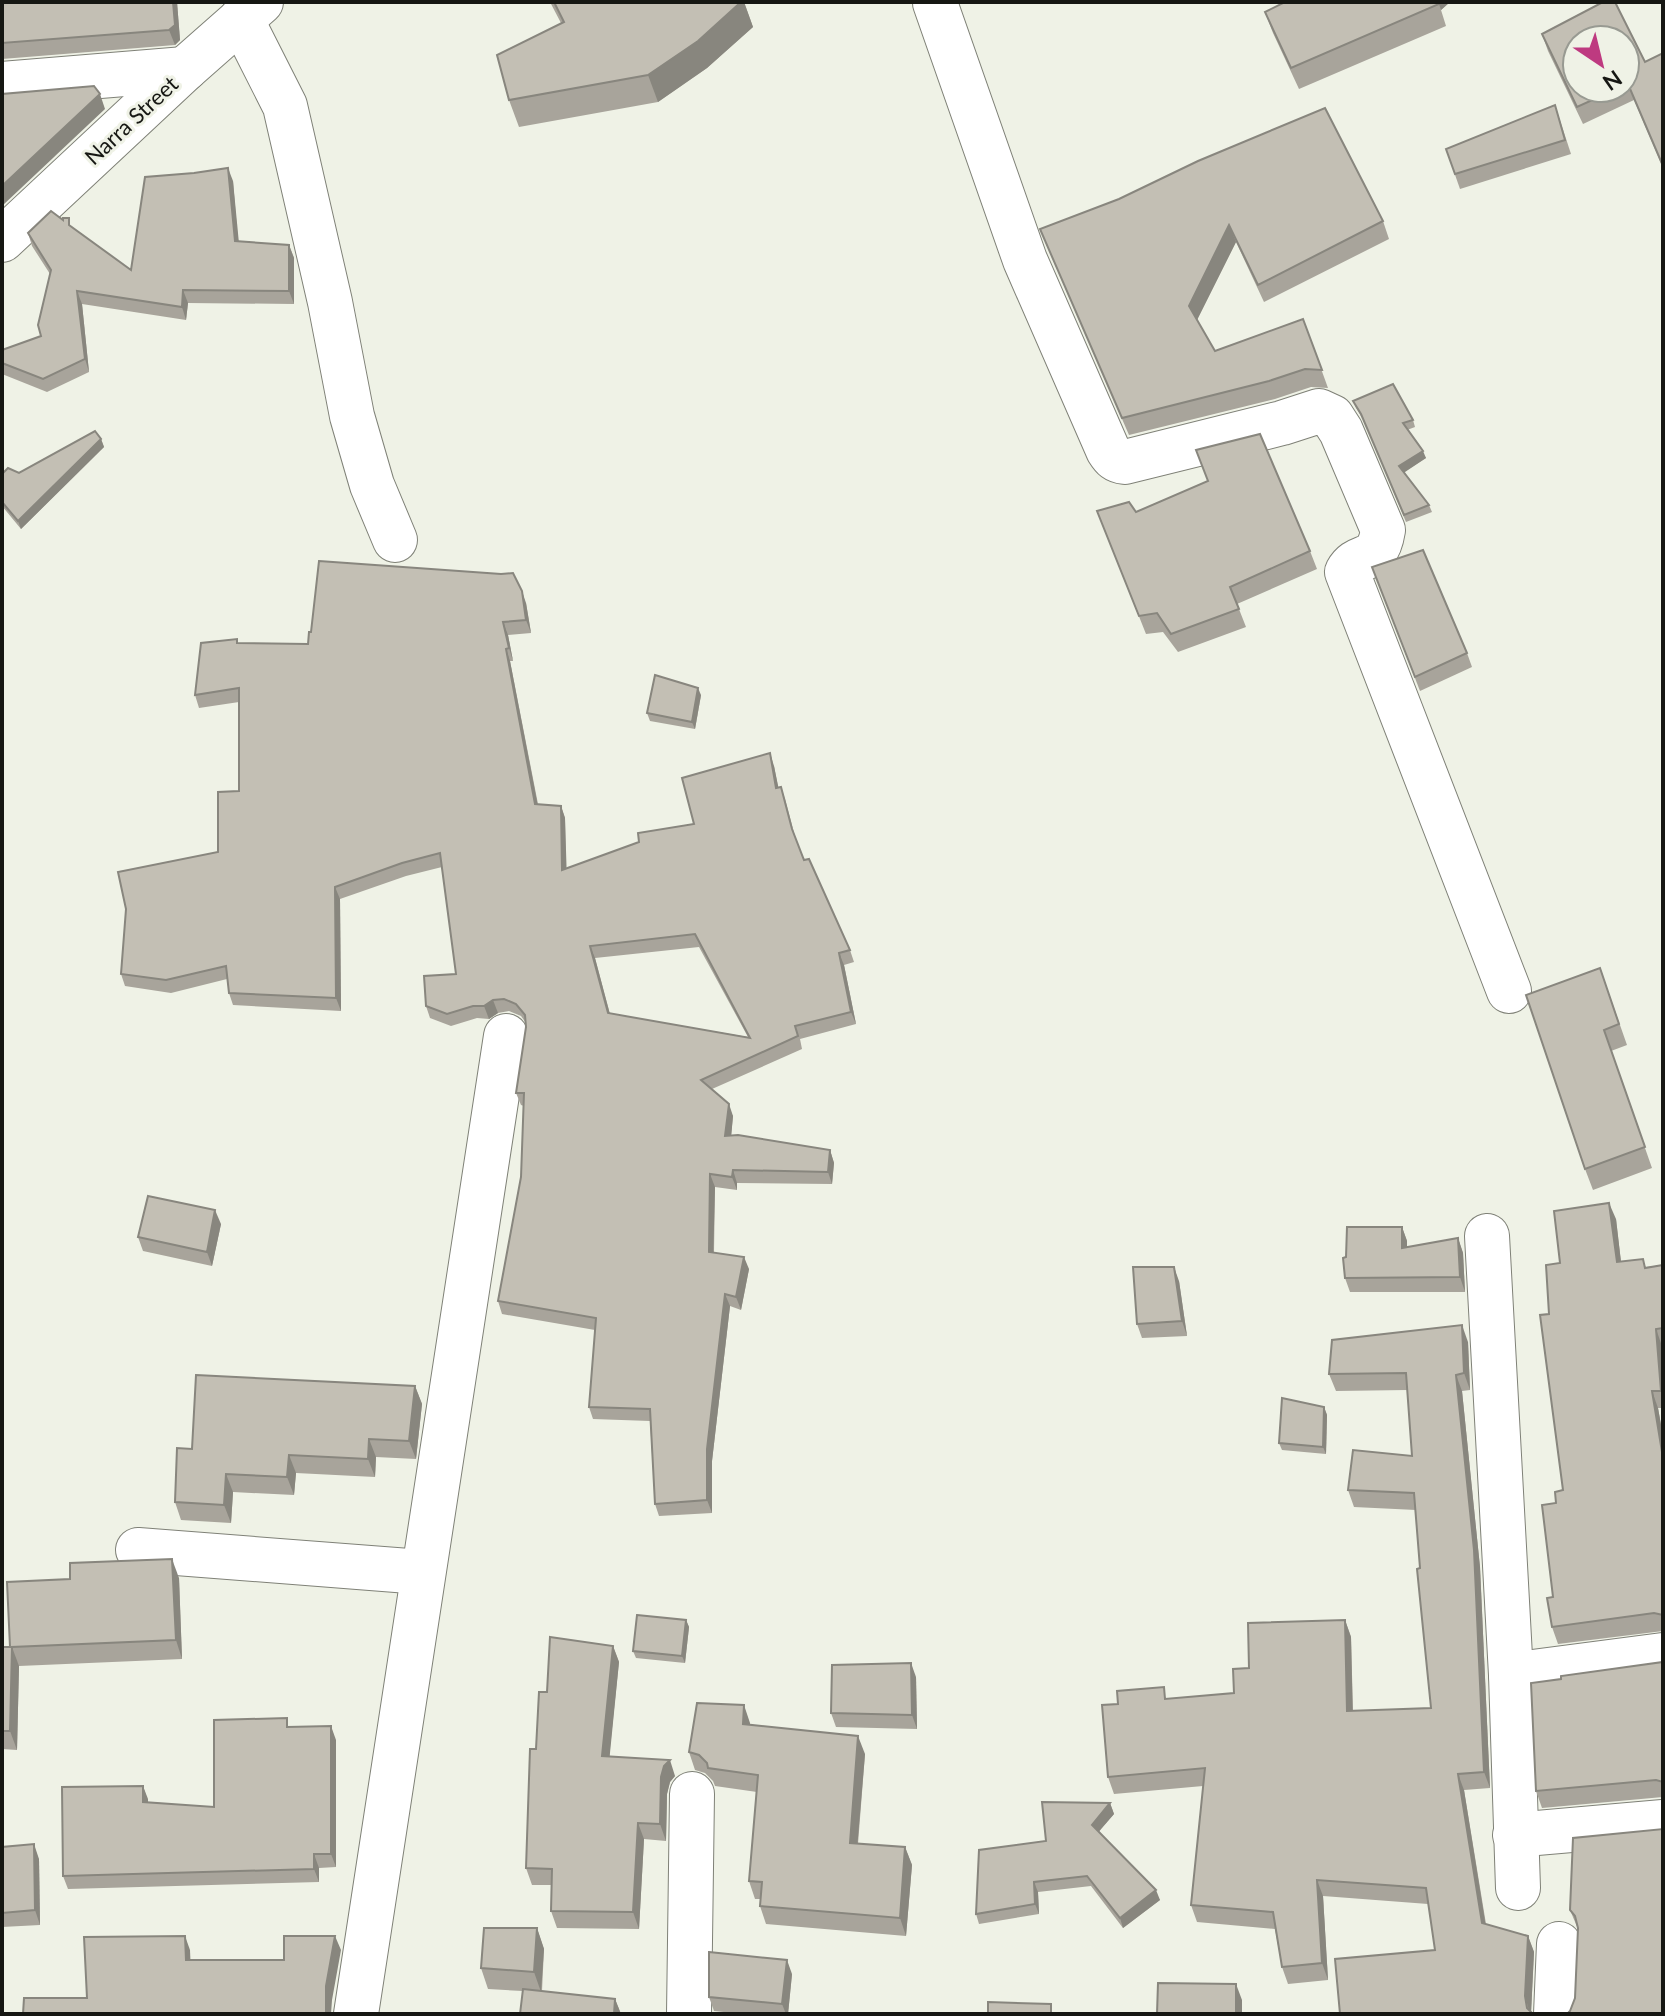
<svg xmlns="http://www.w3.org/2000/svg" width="1665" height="2016" viewBox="0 0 1665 2016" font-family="Lato,sans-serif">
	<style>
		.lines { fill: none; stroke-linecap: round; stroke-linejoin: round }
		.minor-casing { stroke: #7f8177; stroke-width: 46 }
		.minor { stroke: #fff; stroke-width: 44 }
		.wall { fill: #a8a49b; fill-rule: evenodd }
		.shaded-wall { fill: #88867e }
		.building { fill: #c3bfb4; stroke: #88867e; stroke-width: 2; fill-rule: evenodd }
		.labels { text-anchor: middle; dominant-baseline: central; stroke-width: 6; stroke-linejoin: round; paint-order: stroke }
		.street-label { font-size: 22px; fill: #161713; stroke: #eff2e6 }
	</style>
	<rect width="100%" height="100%" fill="#eff2e6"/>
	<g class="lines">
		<defs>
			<g id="minor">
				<path d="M935,3L1025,260L1108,450C1113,458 1116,461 1125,462L1282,423L1319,411L1332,417L1341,431L1383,530C1377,568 1359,550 1347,572L1509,991"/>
				<polyline points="241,19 285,106 330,302 352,416 372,485 395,540"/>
				<polyline points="2,84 185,69"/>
				<polyline points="2,240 185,69 261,2"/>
				<polyline points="1487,1236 1511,1675 1518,1888"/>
				<polyline points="138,1550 422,1572"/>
				<polyline points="1511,1675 1663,1655"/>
				<polyline points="1515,1835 1663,1822"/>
				<polyline points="356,2014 506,1036"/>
				<polyline points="689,2014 692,1794"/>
				<polyline points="1556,2014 1559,1944"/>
			</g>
		</defs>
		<use href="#minor" class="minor-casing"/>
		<use href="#minor" class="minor"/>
	</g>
	<g class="wall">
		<polygon points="2,2 177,2 180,40 175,45 2,59"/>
		<polygon points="550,2 744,2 753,27 707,68 658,102 519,127 509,100 561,23"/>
		<polygon points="1285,2 1450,2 1441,10 1446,26 1299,89 1273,33 1265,12"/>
		<path d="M1603,2H1615L1645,62L1663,53V168L1634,100L1583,124L1548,51L1542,34ZM1577,40H1625V88H1577Z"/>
		<polygon points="1555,105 1571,154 1460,189 1446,149"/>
		<polygon points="233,181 238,241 289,245 294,258 294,304 188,303 186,320 82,304 89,372 47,392 2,374 2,350 41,336 50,274 32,246 28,233 72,227 131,270"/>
		<polygon points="1383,221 1389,239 1264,302 1236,242 1197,320 1215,351 1303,319 1328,388 1311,387 1275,399 1129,435 1047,246 1040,229"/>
		<polygon points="1353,401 1413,420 1415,427 1407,430 1426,458 1404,472 1429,505 1432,512 1406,522 1364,421 1356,408"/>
		<polygon points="101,439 104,447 21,529 2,506 2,474 19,473"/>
		<polygon points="1097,511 1310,551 1317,569 1237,604 1246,627 1178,652 1163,632 1146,634"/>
		<polygon points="1372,567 1467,653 1472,667 1420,691"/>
		<path d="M526,603L531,633L508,635L513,661H510L538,804L561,806L565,818L566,869L694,824L774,766L778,787H781L785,799L796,840L804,860L850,950L854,962L844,965L856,1024L800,1039L802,1049L712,1089L733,1116L731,1136L830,1150L834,1163L832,1184L737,1183V1190L715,1187L714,1252L749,1269L741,1310L730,1306L712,1461V1513L659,1516L655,1504L650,1421L593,1419L589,1407L595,1330L502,1314L498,1301L521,1177L524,1106L521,1105L516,1093L526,1027V1023L521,1016L509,1011L498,1013L489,1019L477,1018L451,1026L430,1018L426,1006L456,974L442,867L406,876L340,899L341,1011L233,1005L229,993L227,979L171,993L125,986L121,974L218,852L239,791V702L199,708L195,695L238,643L308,644ZM699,947L748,1037L610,1014L595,958Z"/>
		<polygon points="701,695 695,729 650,721 647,713"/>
		<polygon points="1600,968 1627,1045 1611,1051 1652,1168 1593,1190 1585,1169"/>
		<polygon points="1616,1219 1621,1262 1646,1267 1663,1265 1663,1346 1662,1346 1663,1408 1658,1408 1663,1436 1663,1631 1558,1644 1552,1627 1556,1503 1563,1490 1549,1314 1560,1263"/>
		<polygon points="221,1224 212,1266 143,1251 138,1237"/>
		<polygon points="1402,1227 1407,1241 1407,1247 1458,1238 1463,1253 1465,1292 1350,1292 1345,1278 1346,1257"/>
		<polygon points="1179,1281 1187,1336 1142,1338 1137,1324"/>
		<polygon points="1468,1342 1470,1390 1462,1391 1480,1567 1490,1788 1464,1790 1486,1924 1528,1936 1534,1952 1531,2012 1435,1950 1428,1904 1323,1896 1328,1980 1288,1984 1282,1967 1275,1929 1197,1922 1191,1905 1203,1786 1114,1794 1108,1777 1168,1699 1234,1693 1249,1668 1345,1620 1351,1637 1353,1711 1431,1708 1416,1510 1354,1507 1348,1490 1412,1456 1407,1390 1336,1391 1329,1374"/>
		<polygon points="415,1386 422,1404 416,1459 376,1457 375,1477 296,1473 294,1495 233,1492 231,1523 181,1520 175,1502 192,1449"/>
		<polygon points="1324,1407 1327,1415 1326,1454 1282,1450 1279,1443"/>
		<polygon points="179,1578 182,1659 19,1666 17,1750 2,1749 2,1647 10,1647"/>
		<polygon points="686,1620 689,1627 685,1663 636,1658 633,1651"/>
		<polygon points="613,1646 619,1662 609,1757 675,1776 670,1782 667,1794 666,1841 644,1839 639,1929 557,1928 551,1911 551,1885 532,1885 526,1868 536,1749 547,1692"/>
		<polygon points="1663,1662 1663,1797 1542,1808 1536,1791 1561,1679"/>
		<polygon points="916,1677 917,1729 836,1727 831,1713"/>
		<polygon points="750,1724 865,1754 858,1844 905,1847 912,1865 906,1936 766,1924 760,1906 761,1899 755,1899 749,1881 757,1792 715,1786 713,1781 705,1773 695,1770 689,1752"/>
		<polygon points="290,1727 336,1740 336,1867 319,1868 319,1882 68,1889 63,1876 143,1786 148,1802 214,1807"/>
		<polygon points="1110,1803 1114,1814 1099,1831 1160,1900 1123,1928 1091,1886 1038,1892 1039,1914 979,1924 976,1914 1046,1841"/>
		<polygon points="1660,1830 1570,2011 1575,1998 1578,1929 1570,1910"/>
		<polygon points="2,1847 39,1859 40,1925 2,1927"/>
		<polygon points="537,1928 544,1949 542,1991 615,1999 621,2014 520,2014 523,1991 488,1989 481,1968"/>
		<polygon points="792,1974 788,2014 743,2014 714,2011 709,1997"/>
	</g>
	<g class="shaded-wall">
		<polygon points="173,2 177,2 180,40 175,45 169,30"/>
		<polygon points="741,2 744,2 753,27 707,68 658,102 648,75"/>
		<polygon points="1436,2 1450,2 1441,10 1439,4"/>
		<polygon points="100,94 105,109 2,206 2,186"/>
		<polygon points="228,168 233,181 240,254 235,241"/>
		<polygon points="1229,225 1236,242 1195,324 1189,306"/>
		<polygon points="289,245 294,258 294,304 289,291"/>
		<polygon points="183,290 188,303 186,320 182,307"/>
		<polygon points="77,291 82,304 89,372 85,359"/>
		<polygon points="101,439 104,447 21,529 18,521"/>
		<polygon points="1423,451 1426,458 1402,474 1399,466"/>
		<polygon points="522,591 526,603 531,633 526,620"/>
		<polygon points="503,622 508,635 513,661 509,648"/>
		<polygon points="506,649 510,661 540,817 535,804"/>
		<polygon points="698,688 701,695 695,729 692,722"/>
		<polygon points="770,753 774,766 781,800 776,788"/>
		<polygon points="561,806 565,818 567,883 562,870"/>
		<polygon points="335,887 340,899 341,1011 336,998"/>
		<polygon points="590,946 595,958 613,1026 608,1013"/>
		<polygon points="839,953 844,965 856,1024 851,1012"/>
		<polygon points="493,1000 498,1013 489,1019 484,1006"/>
		<polygon points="729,1104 733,1116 730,1149 725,1136"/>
		<polygon points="830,1150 834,1163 832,1184 828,1172"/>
		<polygon points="733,1170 737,1183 737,1190 732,1177"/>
		<polygon points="710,1174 715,1187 713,1264 709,1252"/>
		<polygon points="1609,1203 1616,1219 1623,1279 1617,1262"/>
		<polygon points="215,1210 221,1224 212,1266 207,1252"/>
		<polygon points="1402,1227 1407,1241 1407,1262 1402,1248"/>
		<polygon points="1458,1238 1463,1253 1465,1292 1460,1277"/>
		<polygon points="744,1257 749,1269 741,1310 736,1297"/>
		<polygon points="1174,1267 1179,1281 1187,1336 1182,1321"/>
		<polygon points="725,1294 730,1306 712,1461 712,1513 707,1500 707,1449"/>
		<polygon points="1462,1325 1468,1342 1470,1390 1464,1373"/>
		<polygon points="1656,1329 1662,1346 1663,1397 1661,1391"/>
		<polygon points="1456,1375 1462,1391 1480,1567 1490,1788 1484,1772"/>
		<polygon points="415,1386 422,1404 416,1459 409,1441"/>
		<polygon points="1652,1391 1658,1408 1663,1436 1663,1458"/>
		<polygon points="1324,1407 1327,1415 1326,1454 1323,1447"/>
		<polygon points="369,1439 376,1457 375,1477 368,1459"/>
		<polygon points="289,1455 296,1473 294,1495 287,1477"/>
		<polygon points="226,1474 233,1492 231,1523 224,1505"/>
		<polygon points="172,1559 179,1578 182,1659 176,1640"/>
		<polygon points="686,1620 689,1627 685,1663 682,1656"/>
		<polygon points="1345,1620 1351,1637 1353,1728 1347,1711"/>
		<polygon points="613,1646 619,1662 608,1773 602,1756"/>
		<polygon points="12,1647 19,1666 17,1750 10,1731"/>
		<polygon points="911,1663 916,1677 917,1729 912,1715"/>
		<polygon points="744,1705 750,1723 750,1742 743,1724"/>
		<polygon points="331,1726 336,1740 336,1867 331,1854"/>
		<polygon points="858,1736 865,1754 856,1861 850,1843"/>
		<polygon points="670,1760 675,1776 670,1782 667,1794 666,1841 660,1824 661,1777 664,1766"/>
		<polygon points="1458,1774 1464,1790 1488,1940 1482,1923"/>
		<polygon points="143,1786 148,1799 148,1815 143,1802"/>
		<polygon points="1110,1803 1114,1814 1096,1835 1092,1825"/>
		<polygon points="638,1823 644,1839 639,1929 633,1912"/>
		<polygon points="34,1844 39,1859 40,1925 35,1910"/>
		<polygon points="905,1847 912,1865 906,1936 900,1918"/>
		<polygon points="314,1854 319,1868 319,1882 314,1869"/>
		<polygon points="1317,1880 1323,1896 1328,1980 1322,1963"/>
		<polygon points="1034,1882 1038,1892 1039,1914 1035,1904"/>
		<polygon points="1156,1890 1160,1900 1123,1928 1120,1918"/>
		<polygon points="537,1928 544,1949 541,1992 534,1972"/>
		<polygon points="185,1936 190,1950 191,1974 186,1960"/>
		<polygon points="335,1936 341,1950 332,2000 331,2014 326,2014 326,1986"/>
		<polygon points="1528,1936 1534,1952 1531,2014 1530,2014 1525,1996"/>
		<polygon points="787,1960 792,1974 788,2014 786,2014 782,2004"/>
		<polygon points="1236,1984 1242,2000 1242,2014 1236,2014"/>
		<polygon points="615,1999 621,2014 614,2014"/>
	</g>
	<g class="building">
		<polygon points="2,2 173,2 175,25 169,30 2,43"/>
		<polygon points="554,2 741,2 698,41 648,75 509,100 497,55 564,22"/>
		<polygon points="1285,2 1437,2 1439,4 1291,68 1265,12"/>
		<polygon points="1603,2 1615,2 1645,62 1663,53 1663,166 1628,84 1625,85 1625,40 1577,40 1577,88 1619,88 1577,107 1542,34"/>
		<polygon points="94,86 100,94 2,186 2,94"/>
		<polygon points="1555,105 1565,140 1455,174 1446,149"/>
		<polygon points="1325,108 1383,221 1258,285 1229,225 1189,306 1215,351 1303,319 1322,370 1305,369 1269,381 1122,418 1040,229 1119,199 1198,161"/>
		<polygon points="228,168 235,241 289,245 289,291 183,290 182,307 77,291 85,359 43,379 2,363 2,350 41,336 38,325 51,270 28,233 51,211 63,220 63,218 69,218 69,225 131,270 145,177 194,173"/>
		<polygon points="1393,384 1413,420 1403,423 1423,451 1399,466 1429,505 1404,515 1361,414 1353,401"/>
		<polygon points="95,431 101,439 18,521 2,502 2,474 8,468 19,473"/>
		<polygon points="1260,434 1310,551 1230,587 1239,609 1171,634 1157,613 1139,616 1097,511 1129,502 1136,512 1208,481 1196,450"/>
		<polygon points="1423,550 1467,653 1415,677 1372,567"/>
		<path d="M319,561L501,574L513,573L522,591L526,620L503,622L509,648L506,649L535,804L561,806L562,870L639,842L638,833L694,824L682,778L770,753L776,788L781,787L792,829L804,860L809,859L850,950L839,953L851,1012L795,1026L798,1036L701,1080L729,1104L725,1136L738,1135L830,1150L828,1172L733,1170L732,1177L710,1174L709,1252L744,1257L736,1297L725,1294L707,1449V1500L655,1504L650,1409L589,1407L596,1318L498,1301L521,1177L524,1093H516L526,1027L525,1015L516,1004L504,999L493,1000L484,1006H473L447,1014L426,1006L424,976L456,974L440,853L402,863L335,887L336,998L229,993L226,966L166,980L121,974L126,909L118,872L218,852V792L239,791V688L195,695L201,643L237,639V643L308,644L309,632H311ZM695,934L750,1038L608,1013L590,946Z"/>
		<polygon points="655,675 698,688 692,722 647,713"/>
		<polygon points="1600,968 1619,1024 1604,1030 1645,1147 1585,1169 1526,995"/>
		<polygon points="148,1196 215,1210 207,1252 138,1237"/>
		<polygon points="1609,1203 1617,1262 1643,1259 1645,1268 1663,1265 1663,1328 1656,1329 1661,1391 1652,1391 1663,1458 1663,1615 1654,1613 1552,1627 1547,1598 1553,1597 1542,1505 1556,1503 1555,1492 1563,1490 1540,1315 1549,1314 1546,1265 1560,1263 1554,1211"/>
		<polygon points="1347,1227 1402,1227 1402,1248 1458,1238 1460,1277 1345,1278 1343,1258 1346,1257"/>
		<polygon points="1133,1267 1174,1267 1182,1321 1137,1324"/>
		<polygon points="1462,1325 1464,1373 1456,1375 1474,1550 1484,1772 1458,1774 1482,1923 1528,1936 1525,1996 1527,2008 1533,2014 1340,2014 1335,1959 1435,1950 1426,1888 1317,1880 1322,1963 1282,1967 1273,1912 1191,1905 1205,1768 1108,1777 1102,1705 1118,1704 1117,1691 1164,1687 1165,1699 1234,1693 1233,1669 1249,1668 1248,1623 1345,1620 1347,1711 1431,1708 1417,1569 1420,1568 1414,1493 1348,1490 1353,1450 1412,1456 1406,1373 1329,1374 1332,1340"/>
		<polygon points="196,1375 415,1386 409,1441 369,1439 368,1459 289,1455 287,1477 226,1474 224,1505 175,1502 177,1448 192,1449"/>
		<polygon points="1282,1398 1324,1407 1323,1447 1279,1443"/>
		<polygon points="172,1559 176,1640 12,1647 10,1731 2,1731 2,1647 10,1647 7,1582 70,1579 70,1563"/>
		<polygon points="637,1615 686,1620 682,1656 633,1651"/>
		<polygon points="550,1637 613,1646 602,1756 670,1760 664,1766 661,1777 660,1824 638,1823 633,1912 551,1911 552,1869 526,1868 530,1749 536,1749 539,1692 547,1692"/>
		<polygon points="1663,1662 1663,1782 1656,1780 1536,1791 1531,1683 1561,1679 1561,1676"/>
		<polygon points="911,1663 912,1715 831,1713 832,1665"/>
		<polygon points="697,1703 744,1705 743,1724 858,1736 850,1843 905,1847 900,1918 760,1906 762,1882 749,1881 758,1775 708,1768 707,1763 699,1755 689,1752"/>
		<polygon points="287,1718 287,1727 331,1726 331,1854 314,1854 314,1869 63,1876 62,1787 143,1786 143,1802 214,1807 214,1720"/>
		<polygon points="1042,1802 1110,1803 1092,1825 1156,1890 1120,1918 1087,1876 1034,1882 1035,1904 976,1914 979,1850 1046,1841"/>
		<polygon points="1663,1829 1663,2014 1567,2014 1570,2011 1575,1998 1578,1928 1575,1916 1570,1910 1573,1838"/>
		<polygon points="34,1844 35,1910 2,1913 2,1847"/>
		<polygon points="484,1928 537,1928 534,1972 481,1968"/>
		<polygon points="185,1936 186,1960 284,1960 284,1936 335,1936 326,1986 326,2014 23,2014 24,1998 87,1998 84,1937"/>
		<polygon points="709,1952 787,1960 782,2004 709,1997"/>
		<polygon points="1158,1983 1236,1984 1236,2014 1157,2014"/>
		<polygon points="523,1989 615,1999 614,2014 520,2014"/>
		<polygon points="988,2002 1051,2004 1051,2014 988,2014"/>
	</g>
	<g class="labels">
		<g class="street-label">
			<text transform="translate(131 120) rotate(-43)">Narra Street</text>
		</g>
	</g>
	<rect width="1665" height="2016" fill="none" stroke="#161713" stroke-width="8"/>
	<g transform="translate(1601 64) rotate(145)"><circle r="38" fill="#eff2e6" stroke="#989a92" stroke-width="2"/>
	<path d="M0-6L14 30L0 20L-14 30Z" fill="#be3a80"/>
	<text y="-12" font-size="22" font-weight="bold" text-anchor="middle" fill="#161713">N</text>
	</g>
</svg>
